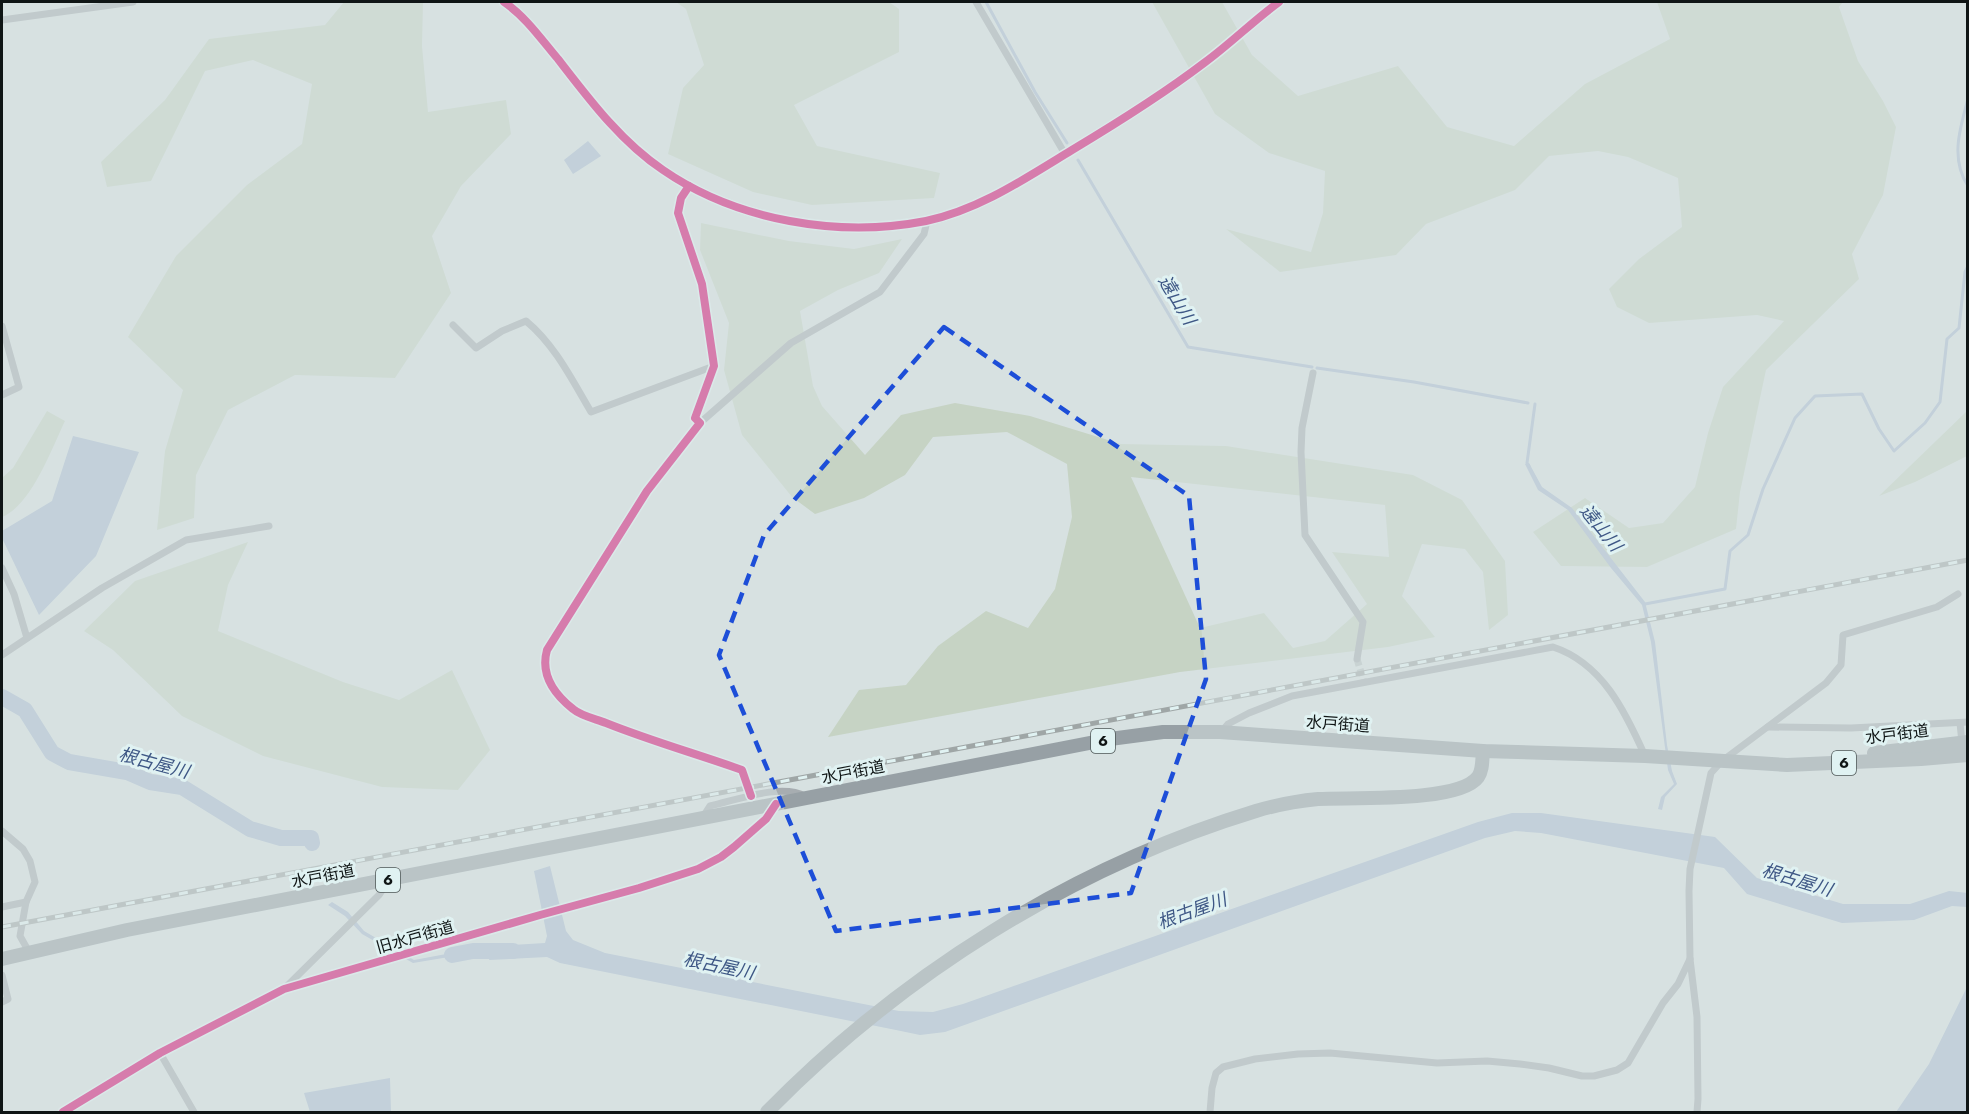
<svg xmlns="http://www.w3.org/2000/svg" width="1969" height="1114" viewBox="0 0 1969 1114" font-family="Jost,'Noto Sans JP',sans-serif">
	<style>
		.green { fill: #c6d3c4; fill-rule: evenodd }
		.water { fill: #aabad0 }
		.lines { fill: none; stroke-linecap: round; stroke-linejoin: round }
		.stream { stroke: #aabad0; stroke-width: 3 }
		.river { stroke: #aabad0; stroke-width: 16 }
		.street-tunnel { stroke: #b9c2c2; stroke-width: 7; stroke-dasharray: 7 3.5; stroke-linecap: butt }
		.street { stroke: #a7adb1; stroke-width: 7 }
		.secondary { stroke: #9ca3a6; stroke-width: 10 }
		.highway { stroke: #97a0a5; stroke-width: 14 }
		.rail-casing { stroke: #9fa6a6; stroke-width: 5 }
		.rail { stroke: #e0f2f2; stroke-width: 3; stroke-dasharray: 9; stroke-linecap: butt }
		.cycleway-casing { stroke: #e0f2f2; stroke-width: 11 }
		.cycleway { stroke: #d6006c; stroke-width: 8 }
		.marked { fill: none; stroke: #1d4ed8; stroke-width: 4.5; stroke-dasharray: 12 8; stroke-linejoin: round }
		.labels { text-anchor: middle; dominant-baseline: central; stroke-width: 6; stroke-linejoin: round; paint-order: stroke }
		.shield { fill: #e0f2f2; stroke: #4e5757; stroke-width: 1.5 }
		.shield-label { font-size: 15px; font-weight: bold; fill: #0f1515 }
		.street-label { font-size: 16px; fill: #0f1515; stroke: #e0f2f2 }
		.water-label { font-size: 18px; font-style: italic; fill: #3e5785; stroke: #e0f2f2 }
	</style>
	<rect width="100%" height="100%" fill="#d7e1e1"/>
	<g class="green">
		<polygon points="344,2 423,2 422,46 428,112 506,100 511,134 461,186 432,236 451,293 395,378 295,375 228,410 196,475 194,518 157,530 165,451 183,390 128,337 176,256 247,185 302,144 312,84 253,60 205,71 151,181 107,187 101,162 165,100 209,39 325,25"/>
		<polygon points="676,2 889,2 899,9 899,52 794,105 817,146 940,173 934,198 812,205 753,192 668,154 683,88 704,65 686,9"/>
		<polygon points="1152,2 1222,2 1252,55 1298,96 1398,66 1447,127 1514,146 1585,84 1670,39 1657,2 1843,2 1839,7 1858,61 1883,101 1896,127 1883,195 1852,254 1859,279 1766,370 1740,492 1736,529 1647,567 1561,566 1533,532 1585,498 1629,528 1663,523 1695,487 1708,433 1723,387 1784,321 1757,315 1649,323 1617,307 1609,289 1639,259 1682,227 1678,178 1628,157 1598,151 1549,156 1515,190 1426,224 1396,255 1280,272 1226,229 1311,252 1323,213 1325,171 1269,153 1215,114"/>
		<path d="M701,223L789,241L854,249L902,239L879,273L838,290L800,311L813,386L822,406L865,455L901,415L955,403L1030,416L1121,444L1226,446L1413,475L1462,500L1505,561L1508,615L1489,630L1483,572L1465,549L1422,544L1402,596L1435,637L1388,647L1180,672L828,737L859,690L906,685L938,646L986,611L1028,628L1055,589L1072,517L1067,464L1007,432L933,437L905,475L864,498L815,514L792,497L742,435L724,370L729,323L700,250ZM1131,477L1385,505L1389,557L1332,552L1367,604L1325,641L1293,648L1264,613L1200,628Z"/>
		<path d="M47,411L65,421C52,448 31,506 2,517V478L13,468Z"/>
		<polygon points="1967,411 1967,456 1915,482 1879,496"/>
		<polygon points="248,542 228,585 218,631 343,682 399,700 452,670 490,750 458,790 382,787 263,756 182,716 113,650 84,631 135,581"/>
	</g>
	<g class="water">
		<polygon points="588,141 601,156 573,174 564,160"/>
		<polygon points="73,436 139,452 96,556 39,615 2,538 2,531 52,501"/>
		<polygon points="1529,463 1542,487 1572,508 1645,602 1655,642 1667,745 1672,771 1677,784 1665,797 1662,810 1658,809 1661,797 1674,784 1668,770 1651,642 1642,605 1611,568 1568,510 1538,490 1525,464"/>
		<polygon points="1512,813 1541,813 1715,837 1757,878 1843,904 1910,904 1949,891 1968,893 1967,907 1952,906 1914,920 1842,923 1747,894 1724,868 1541,833 1515,831 1485,838 945,1032 920,1035 896,1030 560,963 547,957 489,960 494,946 545,943 547,936 534,871 550,866 566,931 573,940 605,953 899,1011 933,1012 963,1004 1478,822"/>
		<polygon points="332,902 348,912 364,931 414,960 473,949 473,953 413,963 362,934 345,916 328,905"/>
		<polygon points="1967,987 1967,1112 1896,1112 1929,1064"/>
		<polygon points="390,1078 391,1112 310,1112 304,1093"/>
	</g>
	<g class="lines">
		<g class="stream">
			<polyline points="986,2 1035,92 1067,143"/>
			<path d="M1968,99C1960,128 1950,159 1968,186"/>
			<polyline points="1078,160 1188,347 1312,367"/>
			<polyline points="1317,368 1414,382 1528,403"/>
			<polyline points="1529,466 1527,463 1535,404"/>
			<polyline points="1645,604 1725,589 1730,551 1748,535 1763,489 1795,418 1815,396 1862,394 1879,429 1894,451 1925,423 1940,402 1947,339 1959,328 1965,272 1968,266"/>
		</g>
		<g class="river">
			<polyline points="2,697 25,710 52,753 69,762 127,772 150,782 182,787 250,829 281,838 311,838 312,843"/>
			<polyline points="452,955 473,951 513,951"/>
		</g>
		<polyline class="street-tunnel" points="1357,659 1364,682"/>
		<g class="street">
			<polyline points="976,2 1065,154"/>
			<polyline points="2,20 133,2"/>
			<path d="M689,186L681,198L678,213L702,284L714,366L695,418L700,423L647,491L547,650C540,675 554,694 573,709C581,716 596,719 606,723C651,741 697,754 742,770L751,796"/>
			<path d="M453,325L476,348L502,331L526,321C555,345 572,380 591,412L714,366"/>
			<polyline points="2,326 19,387 2,395"/>
			<polyline points="1313,373 1302,428 1301,452 1305,535 1363,622 1357,659"/>
			<polyline points="700,423 791,343 880,292 924,234 927,221"/>
			<polyline points="2,568 14,594 27,638"/>
			<polyline points="2,655 102,588 186,540 269,526"/>
			<polyline points="1960,723 1962,743"/>
			<polyline points="1768,727 1851,728 1968,722"/>
			<path d="M1222,731L1228,724L1249,713L1292,696L1553,647C1602,663 1625,711 1645,756"/>
			<path d="M703,817L710,806C737,800 781,783 805,796"/>
			<polyline points="2,831 23,849 30,861 35,882 26,902 2,907"/>
			<polyline points="26,902 20,936 29,952"/>
			<polyline points="2,975 8,999 2,1002"/>
			<polyline points="288,985 379,895 388,881"/>
			<path d="M284,989L687,873C719,861 759,834 776,804"/>
			<polyline points="160,1053 194,1112"/>
			<polyline points="1210,1112 1212,1088 1216,1073 1223,1067 1255,1059 1298,1054 1330,1053 1437,1063 1487,1061 1520,1064 1549,1068 1582,1076 1594,1076 1617,1070 1628,1063 1663,1003 1678,984 1690,959"/>
			<polyline points="1697,1112 1698,1099 1697,1017 1690,959 1689,891 1690,869 1711,773 1722,761 1826,683 1841,665 1843,635 1937,607 1958,594"/>
		</g>
		<g class="secondary">
			<path d="M504,2C526,17 541,39 558,59C589,99 621,142 663,170C737,221 839,238 926,221C979,210 1026,178 1072,150C1117,123 1162,95 1204,63C1230,44 1253,21 1279,2"/>
			<polyline points="63,1112 160,1053 284,989"/>
		</g>
		<g class="highway">
			<polyline points="1874,753 1968,742"/>
			<polyline points="2,959 127,930 1110,739 1163,732 1220,732 1483,751 1645,756 1787,765 1921,759 1968,755"/>
			<path d="M767,1112C901,975 1072,867 1256,811C1276,805 1297,801 1318,799C1350,797 1459,803 1478,777C1483,770 1482,760 1483,751"/>
		</g>
		<defs>
			<polyline id="rail" points="2,927 1968,560"/>
		</defs>
		<use href="#rail" class="rail-casing"/>
		<use href="#rail" class="rail"/>
		<defs>
			<g id="cycleway">
				<path d="M504,2C526,17 541,39 558,59C589,99 621,142 663,170C737,221 839,238 926,221C979,210 1026,178 1072,150C1117,123 1162,95 1204,63C1230,44 1253,21 1279,2"/>
				<path d="M689,186L681,198L678,213L702,284L714,366L695,418L700,423L647,491L547,650C540,675 554,694 573,709C581,716 596,719 606,723C651,741 697,754 742,770L751,796"/>
				<polyline points="63,1112 160,1053 284,989 540,915 639,888 698,869 721,857 734,847 766,819 776,804"/>
			</g>
		</defs>
		<use href="#cycleway" class="cycleway-casing"/>
		<use href="#cycleway" class="cycleway"/>
	</g>
	<path d="M0 0H1969V1114H0ZM944,327L1189,496L1206,679L1131,893L836,931L719,655L764,535Z" fill="#d7e1e1" fill-opacity=".55" fill-rule="evenodd"/>
	<path class="marked" d="M944,327L1189,496L1206,679L1131,893L836,931L719,655L764,535Z"/>
	<g class="labels">
		<g class="shield">
			<rect x="1091" y="729" width="24" height="24" rx="4.5"/>
			<rect x="1832" y="751" width="24" height="24" rx="4.5"/>
			<rect x="376" y="868" width="24" height="24" rx="4.5"/>
		</g>
		<g class="shield-label">
			<text x="1103" y="741">6</text>
			<text x="1844" y="763">6</text>
			<text x="388" y="880">6</text>
		</g>
		<g class="street-label">
			<text transform="translate(1338 724) rotate(4)">水戸街道</text>
			<text transform="translate(1897 734) rotate(-7)">水戸街道</text>
			<text transform="translate(853 772) rotate(-11)">水戸街道</text>
			<text transform="translate(323 876) rotate(-11)">水戸街道</text>
			<text transform="translate(415 937) rotate(-16)">旧水戸街道</text>
		</g>
		<g class="water-label">
			<text transform="translate(1177 300) rotate(59)">遠山川</text>
			<text transform="translate(1601 528) rotate(51)">遠山川</text>
			<text transform="translate(154 763) rotate(15)">根古屋川</text>
			<text transform="translate(1797 880) rotate(17)">根古屋川</text>
			<text transform="translate(1192 911) rotate(-20)">根古屋川</text>
			<text transform="translate(719 966) rotate(12)">根古屋川</text>
		</g>
	</g>
	<rect width="1969" height="1114" fill="none" stroke="#0f1515" stroke-width="6"/>
</svg>
